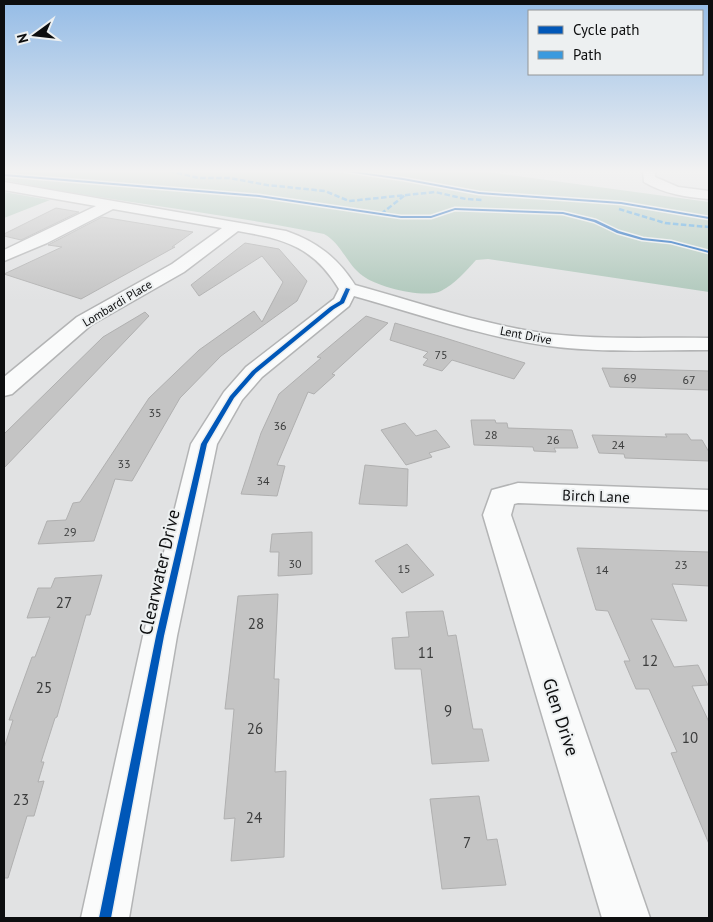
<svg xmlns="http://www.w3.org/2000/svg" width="713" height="922" viewBox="0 0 713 922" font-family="'PT Sans',sans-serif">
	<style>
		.forest { fill: #aec7ba }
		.building { fill: #c4c4c4; stroke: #b0b0b0 }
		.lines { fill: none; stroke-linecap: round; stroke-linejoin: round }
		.street-casing { stroke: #b3b4b5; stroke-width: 3 }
		.street { fill: #fafbfb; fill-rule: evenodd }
		.quiet { stroke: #3a9ade; stroke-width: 2.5; stroke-dasharray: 5.5 2.5; stroke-linecap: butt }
		.cycleway-casing { stroke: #edf0f1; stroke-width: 3 }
		.cycleway { fill: #0057b8; fill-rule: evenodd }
		.labels { text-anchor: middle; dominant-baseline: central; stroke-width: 4; stroke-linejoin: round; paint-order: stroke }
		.far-street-label { font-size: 12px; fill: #0d0e0f; stroke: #edf0f1 }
		.number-label { font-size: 12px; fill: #3b3c3c }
		.street-label { font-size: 15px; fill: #0d0e0f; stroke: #edf0f1 }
		.near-number-label { font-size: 15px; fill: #3b3c3c }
		.near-street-label { font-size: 18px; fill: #0d0e0f; stroke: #edf0f1 }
	</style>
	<rect width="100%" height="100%" fill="#e1e2e3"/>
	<g class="forest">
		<path d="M4,171L488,172L709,202V292L488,259L476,260C466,271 455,284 441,291C425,299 377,287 363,276C347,265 342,244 324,234C218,212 110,202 4,180Z"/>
		<polygon points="4,192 50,200 4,218"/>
	</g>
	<g class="building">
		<polygon points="56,208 79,212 21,240 4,236 4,234"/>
		<polygon points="102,217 193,232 172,247 175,247 81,299 4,274 62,247 48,245"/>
		<polygon points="245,243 279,249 307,281 297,301 221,356 180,398 132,481 115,479 94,541 38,544 47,521 66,520 73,503 80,502 149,398 199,350 254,311 262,322 283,282 262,256 199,296 191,285"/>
		<polygon points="145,312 149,316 4,468 4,434 103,337"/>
		<polygon points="366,316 388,323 332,374 335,375 314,394 308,392 277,465 285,466 277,496 241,494 261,433 279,394 321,358 317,357"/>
		<polygon points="395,323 442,337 525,363 514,379 452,360 442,371 423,365 428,359 423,357 428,352 390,340"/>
		<polygon points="602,368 709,371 709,390 610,387"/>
		<polygon points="471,420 495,420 496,423 507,423 508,428 572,430 578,448 554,448 556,452 534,451 533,447 474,445"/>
		<polygon points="405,423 416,436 436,430 450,447 429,453 432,457 406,465 381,430"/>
		<polygon points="665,434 687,434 691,440 702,440 709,452 709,461 625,458 624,454 599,453 592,435 667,437"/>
		<polygon points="365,465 408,469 407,506 359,504"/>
		<polygon points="312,532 312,574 278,576 279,552 270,552 272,534"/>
		<polygon points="407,544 434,575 402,593 375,561"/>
		<polygon points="577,548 709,552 709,586 672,584 687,621 651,619 674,667 698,665 708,685 692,686 709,722 709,844 671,753 677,752 649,689 636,689 624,661 630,661 608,611 596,610"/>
		<polygon points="102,575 90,615 86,615 57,717 55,718 41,762 44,762 38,782 44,781 34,816 27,816 8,878 4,878 4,748 13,720 9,720 32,657 35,657 50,617 27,618 38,588 51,588 55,578"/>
		<polygon points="278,594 274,679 279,679 275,772 286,771 284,857 231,861 235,818 224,819 234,709 225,709 238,596"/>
		<polygon points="443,611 448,636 456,635 473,729 482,729 489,761 432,764 421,669 395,669 392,638 409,637 406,612"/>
		<polygon points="479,796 487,840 497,839 506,885 442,889 430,799"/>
	</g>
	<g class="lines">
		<defs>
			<g id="street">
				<path d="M643,171H655V177L678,187L709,191V199C687,197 664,194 644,182Z"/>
				<path d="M4,182L286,231C317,242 337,257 355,285C417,302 486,326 550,334C603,340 656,337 709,338V350C656,350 602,353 549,346C483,337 418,314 354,296L349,306L262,377L242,400L217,444L177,636L129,918H81L143,636L191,444L224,392L246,367L334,299L339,289C313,246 284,239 238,231L184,272L91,325L12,394L4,396V377L77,317L172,264L222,228L113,209L47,243L4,261V250L96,206L4,190Z"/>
				<polygon points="518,483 709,490 709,510 518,503 514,504 511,515 650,918 602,918 483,515 492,490"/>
			</g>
		</defs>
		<use href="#street" class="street-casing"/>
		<use href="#street" class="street"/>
		<g class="quiet">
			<polyline points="169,171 199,178 230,178 267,185 325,191 349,201 435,192 466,199 483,200"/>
			<polyline points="619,209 665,223 709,227"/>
			<polyline points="381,214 405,195"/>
		</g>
		<defs>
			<g id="cycleway">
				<polygon points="340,171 352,171 403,178 479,192 621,202 709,217 709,219 621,204 479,194 403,180"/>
				<polygon points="4,174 259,195 401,216 431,216 455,208 563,212 596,220 619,231 643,238 671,241 709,251 709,253 671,243 642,240 617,233 594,222 563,214 455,210 431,218 401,218 259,197 4,176"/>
				<polygon points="346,288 350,289 344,303 334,309 256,373 234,398 207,444 164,636 111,918 99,918 156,636 201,444 230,396 252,371 330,307 340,301"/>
			</g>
		</defs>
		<use href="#cycleway" class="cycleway-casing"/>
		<use href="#cycleway" class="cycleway"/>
	</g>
	<linearGradient id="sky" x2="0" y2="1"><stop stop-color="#95bce6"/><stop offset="0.57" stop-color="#f2f2f2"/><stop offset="1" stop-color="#f2f2f2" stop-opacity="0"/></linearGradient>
	<rect width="713" height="301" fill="url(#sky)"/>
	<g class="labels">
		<g class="far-street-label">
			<text transform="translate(117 303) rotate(-31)">Lombardi Place</text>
			<text transform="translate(526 335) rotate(11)">Lent Drive</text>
		</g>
		<g class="number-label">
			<text x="441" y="354">75</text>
			<text x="630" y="377">69</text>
			<text x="689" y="379">67</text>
			<text x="155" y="412">35</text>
			<text x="280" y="425">36</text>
			<text x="491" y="434">28</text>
			<text x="553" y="439">26</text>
			<text x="618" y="444">24</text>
			<text x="124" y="463">33</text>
			<text x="263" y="480">34</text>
			<text x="70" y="531">29</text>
			<text x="295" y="563">30</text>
			<text x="681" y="564">23</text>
			<text x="404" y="568">15</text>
			<text x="602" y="569">14</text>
		</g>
		<g class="street-label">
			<text transform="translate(596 496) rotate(2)">Birch Lane</text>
		</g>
		<g class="near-number-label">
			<text x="64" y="602">27</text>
			<text x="256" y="623">28</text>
			<text x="426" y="652">11</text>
			<text x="650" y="660">12</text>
			<text x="44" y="687">25</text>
			<text x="448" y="710">9</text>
			<text x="255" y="728">26</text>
			<text x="690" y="737">10</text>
			<text x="21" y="799">23</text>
			<text x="254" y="817">24</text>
			<text x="467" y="842">7</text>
		</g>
		<g class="near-street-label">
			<text transform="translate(159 572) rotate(-77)">Clearwater Drive</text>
			<text transform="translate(561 717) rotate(72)">Glen Drive</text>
		</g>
	</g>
	<rect width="713" height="922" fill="none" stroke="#0d0e0f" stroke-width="10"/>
	<rect x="528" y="10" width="175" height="65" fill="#edf0f1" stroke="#939697"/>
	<rect x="538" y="26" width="25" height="8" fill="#0057b8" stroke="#939697"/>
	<text x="573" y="35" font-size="15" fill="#0d0e0f">Cycle path</text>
	<rect x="538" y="51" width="25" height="8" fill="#3a9ade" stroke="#939697"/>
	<text x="573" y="60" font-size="15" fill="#0d0e0f">Path</text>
	<g transform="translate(35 35) rotate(255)" stroke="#edf0f1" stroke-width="4" paint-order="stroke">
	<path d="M0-4L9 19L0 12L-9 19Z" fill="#0d0e0f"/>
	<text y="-8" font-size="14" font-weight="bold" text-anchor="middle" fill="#0d0e0f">N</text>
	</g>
</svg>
